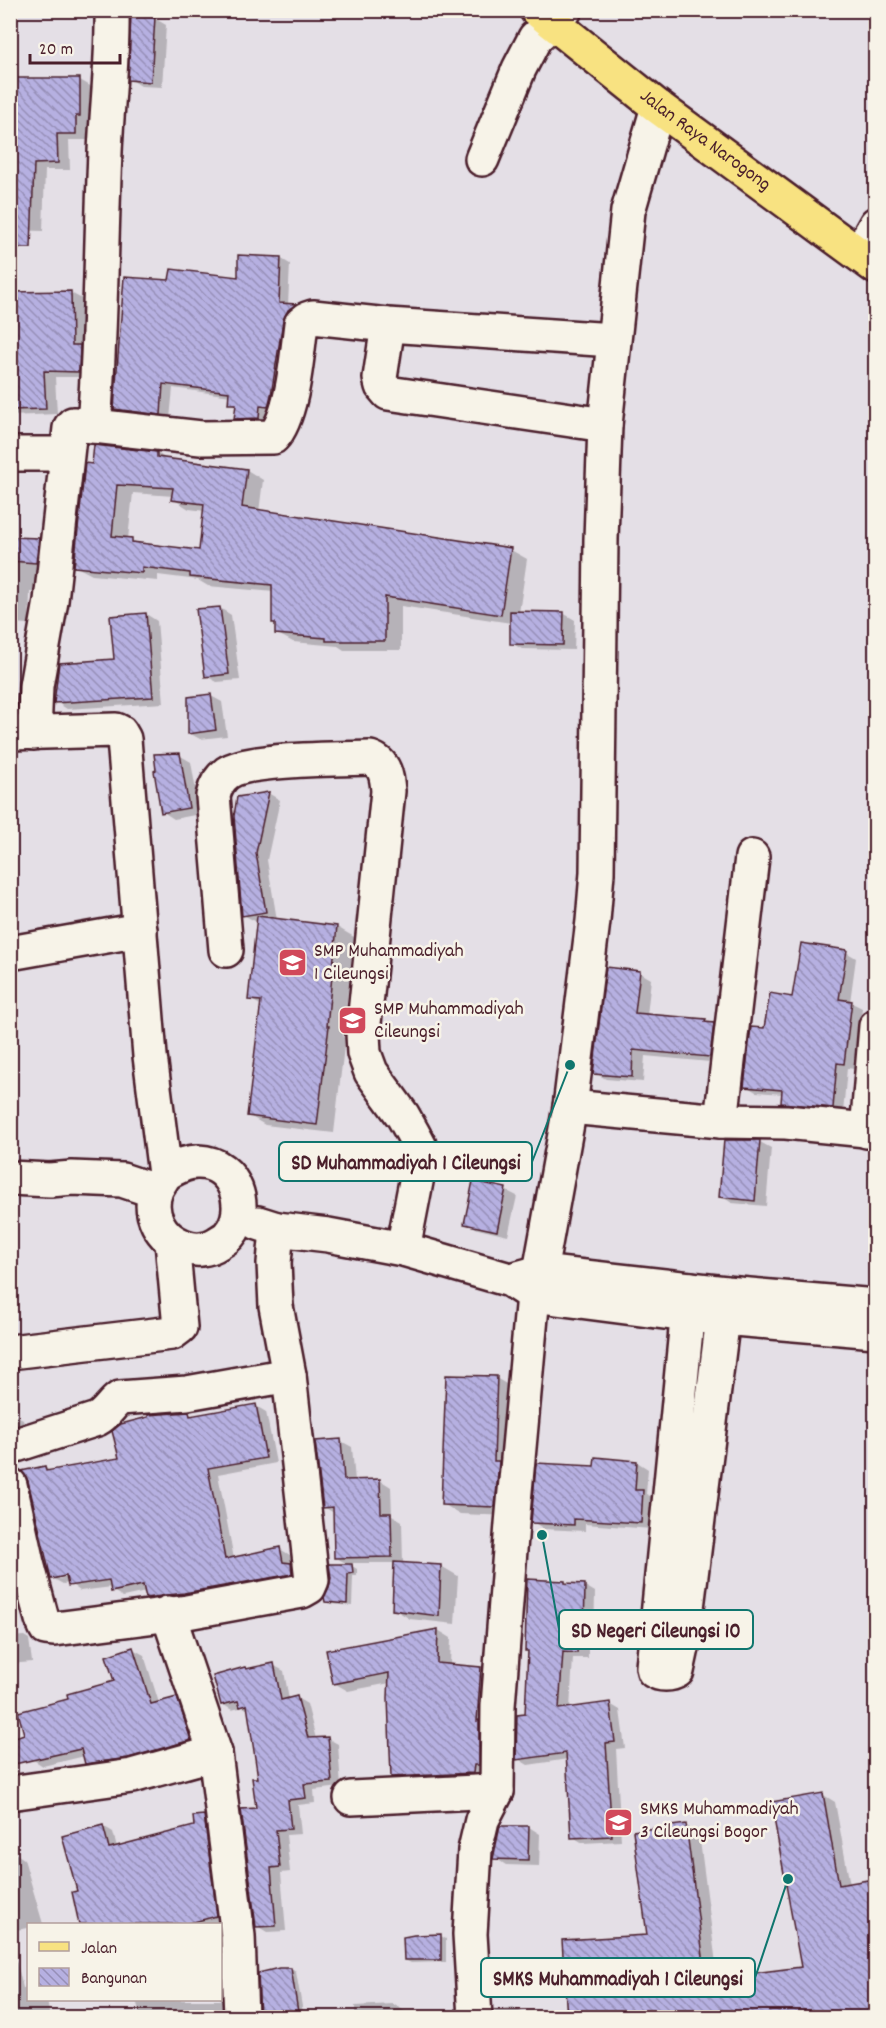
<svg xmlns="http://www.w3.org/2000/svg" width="886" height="2028" viewBox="0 0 886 2028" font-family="Dekko,sans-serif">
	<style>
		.shadow { fill: #0003; fill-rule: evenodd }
		.building { fill: url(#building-back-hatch); stroke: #4a1f2b; stroke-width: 1.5; fill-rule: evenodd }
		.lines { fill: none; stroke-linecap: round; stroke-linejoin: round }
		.minor-casing { stroke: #4a1f2b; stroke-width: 38 }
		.major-casing { stroke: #4a1f2b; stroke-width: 38 }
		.minor { stroke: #f7f3e8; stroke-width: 33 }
		.major { stroke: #f8e281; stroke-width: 33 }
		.labels { text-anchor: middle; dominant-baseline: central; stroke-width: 5; stroke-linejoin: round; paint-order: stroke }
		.street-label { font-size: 20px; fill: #4a1f2b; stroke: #f7f3e8 }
		.poi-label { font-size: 20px; fill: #4a1f2b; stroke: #f7f3e8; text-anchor: start }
		.leader { fill: none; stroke: #0f766e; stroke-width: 2 }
		.callout-dot { fill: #0f766e; stroke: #f7f3e8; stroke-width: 2 }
		.callout { fill: #f7f3e8; stroke: #0f766e; stroke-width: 2 }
		.callout-label { font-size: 21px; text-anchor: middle; font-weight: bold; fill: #4a1f2b }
	</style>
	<defs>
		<pattern id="building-back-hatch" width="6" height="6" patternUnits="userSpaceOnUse" patternTransform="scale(1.5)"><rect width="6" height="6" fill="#b6b0e1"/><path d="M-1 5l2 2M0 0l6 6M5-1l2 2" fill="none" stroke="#968fb7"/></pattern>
	</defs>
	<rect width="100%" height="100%" fill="#e4dfe6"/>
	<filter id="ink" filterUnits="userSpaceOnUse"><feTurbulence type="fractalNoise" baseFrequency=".0167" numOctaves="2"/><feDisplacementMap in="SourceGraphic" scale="12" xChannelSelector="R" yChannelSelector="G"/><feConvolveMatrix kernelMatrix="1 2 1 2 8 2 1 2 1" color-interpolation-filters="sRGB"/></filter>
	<g filter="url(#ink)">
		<g class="shadow">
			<polygon points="154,18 166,25 162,87 141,86 130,79"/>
			<polygon points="10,79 80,80 92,87 92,122 88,122 88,140 69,140 70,170 45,170 43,231 10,230"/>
			<polygon points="280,258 290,264 288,305 296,305 304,310 268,423 246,423 236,418 237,407 230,403 231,396 173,388 170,419 125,414 115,409 171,282 239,278"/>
			<polygon points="71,293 82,299 83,349 89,377 55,377 57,414 10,416 10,294"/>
			<path d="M157,453L168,460L247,470L263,480L259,512L511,550L527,559L519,613H563L575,620L574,650L522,649L511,643V623L401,606V650H344L338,646L293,642L276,633L274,592L208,586L198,580L158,575V581L92,575L75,566L93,466ZM133,493L173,496V499L189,509L205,511L200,552L142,544L128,539Z"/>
			<polygon points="10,539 39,539 50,546 40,592 30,592 29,624 10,623"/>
			<polygon points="220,608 231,615 240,680 217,682 206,676"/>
			<polygon points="146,614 157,621 164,703 67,709 56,702 115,661"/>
			<polygon points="211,696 222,702 227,736 200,739 189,733"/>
			<polygon points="179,755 191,762 200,814 174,819 163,812"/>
			<polygon points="268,793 280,800 267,860 277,920 337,927 354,937 343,1036 345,1038 334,1133 265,1125 248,1115 262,1006 250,999 258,921 255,921 243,915 235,816"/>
			<polygon points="846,952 856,958 850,1002 862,1008 854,1069 847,1068 843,1113 793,1108 783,1102 783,1094 756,1092 746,1086 765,1030 794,999"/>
			<polygon points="639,972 651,979 647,1015 705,1021 725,1031 721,1063 645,1056 643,1082 606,1079 595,1073"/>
			<polygon points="760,1142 771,1148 766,1206 732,1203 721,1196"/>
			<polygon points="505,1190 517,1196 508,1236 478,1229 466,1223"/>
			<polygon points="496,1378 513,1388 511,1516 460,1514 443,1504"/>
			<path d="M256,1406L266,1412L276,1463L218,1474L234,1559L280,1549L290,1555L293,1565L302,1570L303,1579L158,1604L147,1597L146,1592L123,1597L113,1591L112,1587L80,1591L69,1583L63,1584L52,1578L30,1480L26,1474H22L10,1481V1467L15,1466L25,1472L45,1468L51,1471L121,1460L189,1413L195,1417ZM73,1573L74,1576L59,1579V1576Z"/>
			<polygon points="10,1412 23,1419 25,1435 10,1442"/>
			<polygon points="341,1441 352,1447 355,1481 380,1480 391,1487 392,1515 402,1521 403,1564 441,1566 458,1576 455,1624 410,1619 394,1609 396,1563 347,1563 357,1569 357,1576 353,1576 352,1606 332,1604 326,1601 351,1566 335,1557 334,1513 324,1507"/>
			<polygon points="637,1462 648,1469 646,1494 654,1498 652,1529 585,1524 585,1531 544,1529 533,1522 596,1468"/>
			<polygon points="565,1582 569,1585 585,1586 595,1592 594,1640 588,1640 588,1658 573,1658 570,1709 610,1704 620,1710 625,1748 616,1749 621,1841 583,1843 573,1837 568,1759 528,1765 518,1759 526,1715"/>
			<polygon points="438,1630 451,1638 450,1666 480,1668 494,1676 487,1781 406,1784 392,1776 390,1683 348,1691 334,1683"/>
			<polygon points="24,1636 29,1639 32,1662 10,1664 10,1637"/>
			<polygon points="133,1649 144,1655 159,1703 176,1699 187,1705 201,1746 97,1769 87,1763 85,1756 43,1766 32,1759 70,1700 116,1682"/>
			<polygon points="273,1665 284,1671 289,1700 297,1698 307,1704 316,1739 327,1738 338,1744 341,1787 314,1790 315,1803 298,1805 301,1834 286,1835 290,1872 281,1873 286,1931 267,1932 257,1926 259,1779 250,1711 243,1707 232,1710 222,1704 248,1670"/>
			<polygon points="822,1794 835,1802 850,1885 876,1880 876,2018 567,2018 565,2000 648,1937 686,1826 699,1833 718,1979 803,1968"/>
			<polygon points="204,1817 214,1823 228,1934 220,1934 220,1924 80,1924 74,1893 79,1892 103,1826 113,1832 117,1847 195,1827"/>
			<polygon points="529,1827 540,1834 539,1866 506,1865 495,1858"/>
			<polygon points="15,1853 24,1859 43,1924 28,1924 28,1928 10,1931 10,1855"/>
			<polygon points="10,1934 23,1988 28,1987 28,2000 47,2000 50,2018 10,2018"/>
			<polygon points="441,1936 446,1939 446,1962 411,1963 405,1960"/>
			<polygon points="291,1969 296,1972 304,2018 261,2018"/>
			<polygon points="220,1984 231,1990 232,2018 141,2018 136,2000 220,2000"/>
			<polygon points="393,2004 406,2012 407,2018 308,2018 355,2015 355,2006"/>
			<polygon points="513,2007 525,2014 525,2018 494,2018 495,2010"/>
		</g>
		<g class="building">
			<polygon points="131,15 155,17 151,82 128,80"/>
			<polygon points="10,78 80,78 80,116 76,116 76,134 57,134 58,163 34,164 31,248 10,248"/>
			<polygon points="238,255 281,257 279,303 296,304 288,310 283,321 271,395 268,407 260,406 259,418 234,419 236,404 228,404 229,392 163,384 161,415 114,409 124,277 169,280 171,269 238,277"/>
			<polygon points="71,291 72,345 80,345 79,372 44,371 46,409 10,410 10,380 13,379 14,322 10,322 10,292"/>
			<path d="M94,445L157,452V457L247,469L242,507L511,548L501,615L385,597V641H326V638L275,634V623H272V585L190,577V573L142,567V573L74,567L85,463L92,464ZM117,485L173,488L171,500L204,504L199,550L132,542V538L112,536Z"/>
			<polygon points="10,537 39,538 36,563 10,561"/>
			<polygon points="220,607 229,674 205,677 196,609"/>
			<polygon points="510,611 564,612 563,645 510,644"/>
			<polygon points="146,613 153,697 54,703 59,663 114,659 110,616"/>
			<polygon points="211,694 216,730 188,734 188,697"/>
			<polygon points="180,753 189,808 161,813 154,771 156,770 154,754"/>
			<polygon points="269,792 256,853 266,912 242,916 234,816 237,797"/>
			<polygon points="257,916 337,926 327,1026 329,1026 317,1125 247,1116 261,1001 248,1000"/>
			<polygon points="801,943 847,950 839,999 852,1001 844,1064 837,1063 833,1108 781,1103 782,1090 744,1087 751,1027 764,1028 770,993 792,997"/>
			<polygon points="606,967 640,971 635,1013 706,1019 705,1022 714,1023 710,1057 633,1050 632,1077 593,1074"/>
			<polygon points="724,1140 760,1140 755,1201 719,1197"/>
			<polygon points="473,1181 506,1188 497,1231 464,1224"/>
			<polygon points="446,1375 497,1376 494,1461 499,1461 495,1507 441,1505"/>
			<polygon points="256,1404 266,1458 208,1468 225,1559 280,1547 283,1562 291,1563 292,1574 184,1593 146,1598 143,1585 111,1592 109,1580 68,1586 66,1576 51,1579 28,1481 21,1471 45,1466 46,1471 119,1458 112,1431 121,1424 148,1417 148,1415 189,1412 190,1416"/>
			<polygon points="341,1439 344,1480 380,1479 381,1513 391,1513 392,1557 334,1558 333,1507 323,1508 315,1441"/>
			<polygon points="595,1457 637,1461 635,1490 643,1490 641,1523 574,1519 574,1525 531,1523 536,1463 594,1466"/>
			<polygon points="394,1562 441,1565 439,1616 392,1610"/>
			<polygon points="329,1564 352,1564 353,1573 348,1574 347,1604 325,1602 324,1597 329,1587 331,1578"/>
			<polygon points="527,1579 565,1581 565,1583 585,1584 584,1635 578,1635 577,1653 563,1652 559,1709 610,1702 615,1742 606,1743 612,1836 571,1838 566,1753 516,1760 517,1715 525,1714 528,1651 525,1651"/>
			<polygon points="438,1629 437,1663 481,1667 477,1721 479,1720 479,1765 474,1765 473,1773 391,1777 388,1698 389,1673 333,1684 326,1650"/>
			<polygon points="133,1647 151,1704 177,1697 191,1740 128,1758 85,1764 81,1749 10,1765 10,1739 24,1734 18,1712 68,1699 67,1694 114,1681 106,1656"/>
			<polygon points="274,1663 281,1700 297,1696 308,1738 328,1737 332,1782 304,1784 306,1798 288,1800 291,1829 276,1830 280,1867 271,1868 276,1926 256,1927 241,1809 256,1808 252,1778 258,1778 247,1705 240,1707 238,1701 221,1705 213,1676 245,1667 246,1669"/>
			<polygon points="823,1793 839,1885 868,1880 868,1885 876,1884 876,2018 567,2018 562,1940 647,1935 633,1831 686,1824 706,1979 801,1967 771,1802"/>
			<polygon points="204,1815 217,1916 186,1924 79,1924 72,1892 77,1891 62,1836 103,1825 109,1848 194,1826 193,1816"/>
			<polygon points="500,1826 529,1826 528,1860 493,1859"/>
			<polygon points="441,1934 441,1960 404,1960 403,1937 414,1935"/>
			<polygon points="279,1968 291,1968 299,2018 260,2018 258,1973"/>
		</g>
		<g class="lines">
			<defs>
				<g id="minor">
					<polyline points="482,159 519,69 535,38 565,10"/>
					<polyline points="859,254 876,224"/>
					<polyline points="388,325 380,378 382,386 388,393 605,425"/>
					<path d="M94,426L201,438L273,437C293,416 297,354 301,324L307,319L313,317L388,325L613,340"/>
					<polyline points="10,454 66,454"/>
					<path d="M10,733L116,730L120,732L124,739L150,1056L165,1174C162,1180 158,1185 156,1190C147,1214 161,1238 183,1246C194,1251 208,1250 218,1243C221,1241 227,1238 229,1235C251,1209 235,1163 199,1162C186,1161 176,1168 165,1174"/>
					<path d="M34,733L36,686L51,601L70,428L73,424L94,426C101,335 101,244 105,152C107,105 113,58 112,10"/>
					<path d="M226,950L213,796C215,787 219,779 227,773C249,758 340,759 370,758C385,763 387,777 388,791L363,1033L364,1053L371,1072L403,1116L412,1132L420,1147V1161L403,1249"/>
					<polyline points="10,953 140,930"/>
					<polyline points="570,1107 721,1121 786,1122 876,1131"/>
					<polyline points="721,1121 752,857"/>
					<polyline points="867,1131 876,1026"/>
					<polyline points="10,1178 50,1180 72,1178 122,1180 155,1191"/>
					<polyline points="258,1223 277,1229 328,1235 403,1249 510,1280 533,1295 687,1315 876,1331"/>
					<polyline points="518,1278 540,1272 726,1293 876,1306"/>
					<path d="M690,1289L653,1667L654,1671C660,1675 671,1675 677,1671L682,1648L726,1293"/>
					<polyline points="10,1352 172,1333 180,1327 172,1242"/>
					<path d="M10,1447L97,1419C107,1414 111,1404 120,1398L187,1393L289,1375"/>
					<polyline points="10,1485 27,1563 42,1619 46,1628 55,1629 187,1612 302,1591 309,1587 312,1580 289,1375 276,1306 274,1263 277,1229"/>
					<polyline points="168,1613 215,1753 238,1936 241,2018"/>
					<polyline points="10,1793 132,1776 215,1753"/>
					<polyline points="351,1798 497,1791"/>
					<polyline points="475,2018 470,1934 475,1850 482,1820 497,1791 498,1706 512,1524 533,1295 540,1272 570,1107 593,921 597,873 601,539 605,425 628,211 658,107"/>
				</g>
				<g id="major">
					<path id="s1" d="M537,10L658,107L876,267"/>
				</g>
			</defs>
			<use href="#minor" class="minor-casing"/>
			<use href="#major" class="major-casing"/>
			<use href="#minor" class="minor"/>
			<use href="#major" class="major"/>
		</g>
	</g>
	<defs>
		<symbol id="school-square" viewBox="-11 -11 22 22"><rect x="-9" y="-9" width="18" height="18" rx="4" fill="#d1495b" stroke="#f7f3e8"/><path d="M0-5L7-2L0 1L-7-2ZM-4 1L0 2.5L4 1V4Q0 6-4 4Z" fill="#fff"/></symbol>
	</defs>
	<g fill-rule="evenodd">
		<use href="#school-square" x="276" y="946" width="33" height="33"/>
		<use href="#school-square" x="336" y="1004" width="33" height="33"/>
		<use href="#school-square" x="602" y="1806" width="33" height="33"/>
	</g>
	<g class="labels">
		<g class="street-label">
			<text stroke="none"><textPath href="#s1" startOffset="213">Jalan Raya Narogong</textPath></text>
		</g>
		<g class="poi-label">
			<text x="314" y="952">SMP Muhammadiyah<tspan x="314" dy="23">1 Cileungsi</tspan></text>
			<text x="374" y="1010">SMP Muhammadiyah<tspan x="374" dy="23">Cileungsi</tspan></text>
			<text x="640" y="1810">SMKS Muhammadiyah<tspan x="640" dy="23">3 Cileungsi Bogor</tspan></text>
		</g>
	</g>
	<path class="leader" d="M570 1065L532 1162M542 1535L559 1629M788 1879L755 1978"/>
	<g class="callout-dot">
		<circle cx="570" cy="1065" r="6"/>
		<circle cx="542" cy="1535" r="6"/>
		<circle cx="788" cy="1879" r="6"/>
	</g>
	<g class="callout">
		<rect x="279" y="1142" width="253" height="39" rx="6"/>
		<rect x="559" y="1610" width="194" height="39" rx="6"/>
		<rect x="481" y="1958" width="274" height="39" rx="6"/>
	</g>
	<g class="callout-label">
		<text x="406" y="1169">SD Muhammadiyah 1 Cileungsi</text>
		<text x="656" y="1637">SD Negeri Cileungsi 10</text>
		<text x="618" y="1985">SMKS Muhammadiyah 1 Cileungsi</text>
	</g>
	<rect width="886" height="2028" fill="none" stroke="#f7f3e8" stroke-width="36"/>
	<rect x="18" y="18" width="850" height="1992" fill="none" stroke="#4a1f2b" stroke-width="2" filter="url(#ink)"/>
	<rect x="27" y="1923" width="195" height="78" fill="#f7f3e8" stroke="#b29e9c" stroke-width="1.5"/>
	<rect x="39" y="1942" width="30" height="9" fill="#f8e281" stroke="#b29e9c" stroke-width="1.5"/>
	<text x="81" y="1953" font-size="18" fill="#4a1f2b">Jalan</text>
	<rect x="39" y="1968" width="30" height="18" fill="url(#building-back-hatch)" stroke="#b29e9c" stroke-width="1.5"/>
	<text x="81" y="1983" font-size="18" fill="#4a1f2b">Bangunan</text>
	<path d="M30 54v9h90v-9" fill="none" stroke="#4a1f2b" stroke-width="3"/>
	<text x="39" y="54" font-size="18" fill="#4a1f2b" stroke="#f7f3e8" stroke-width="4.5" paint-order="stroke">20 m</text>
</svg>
